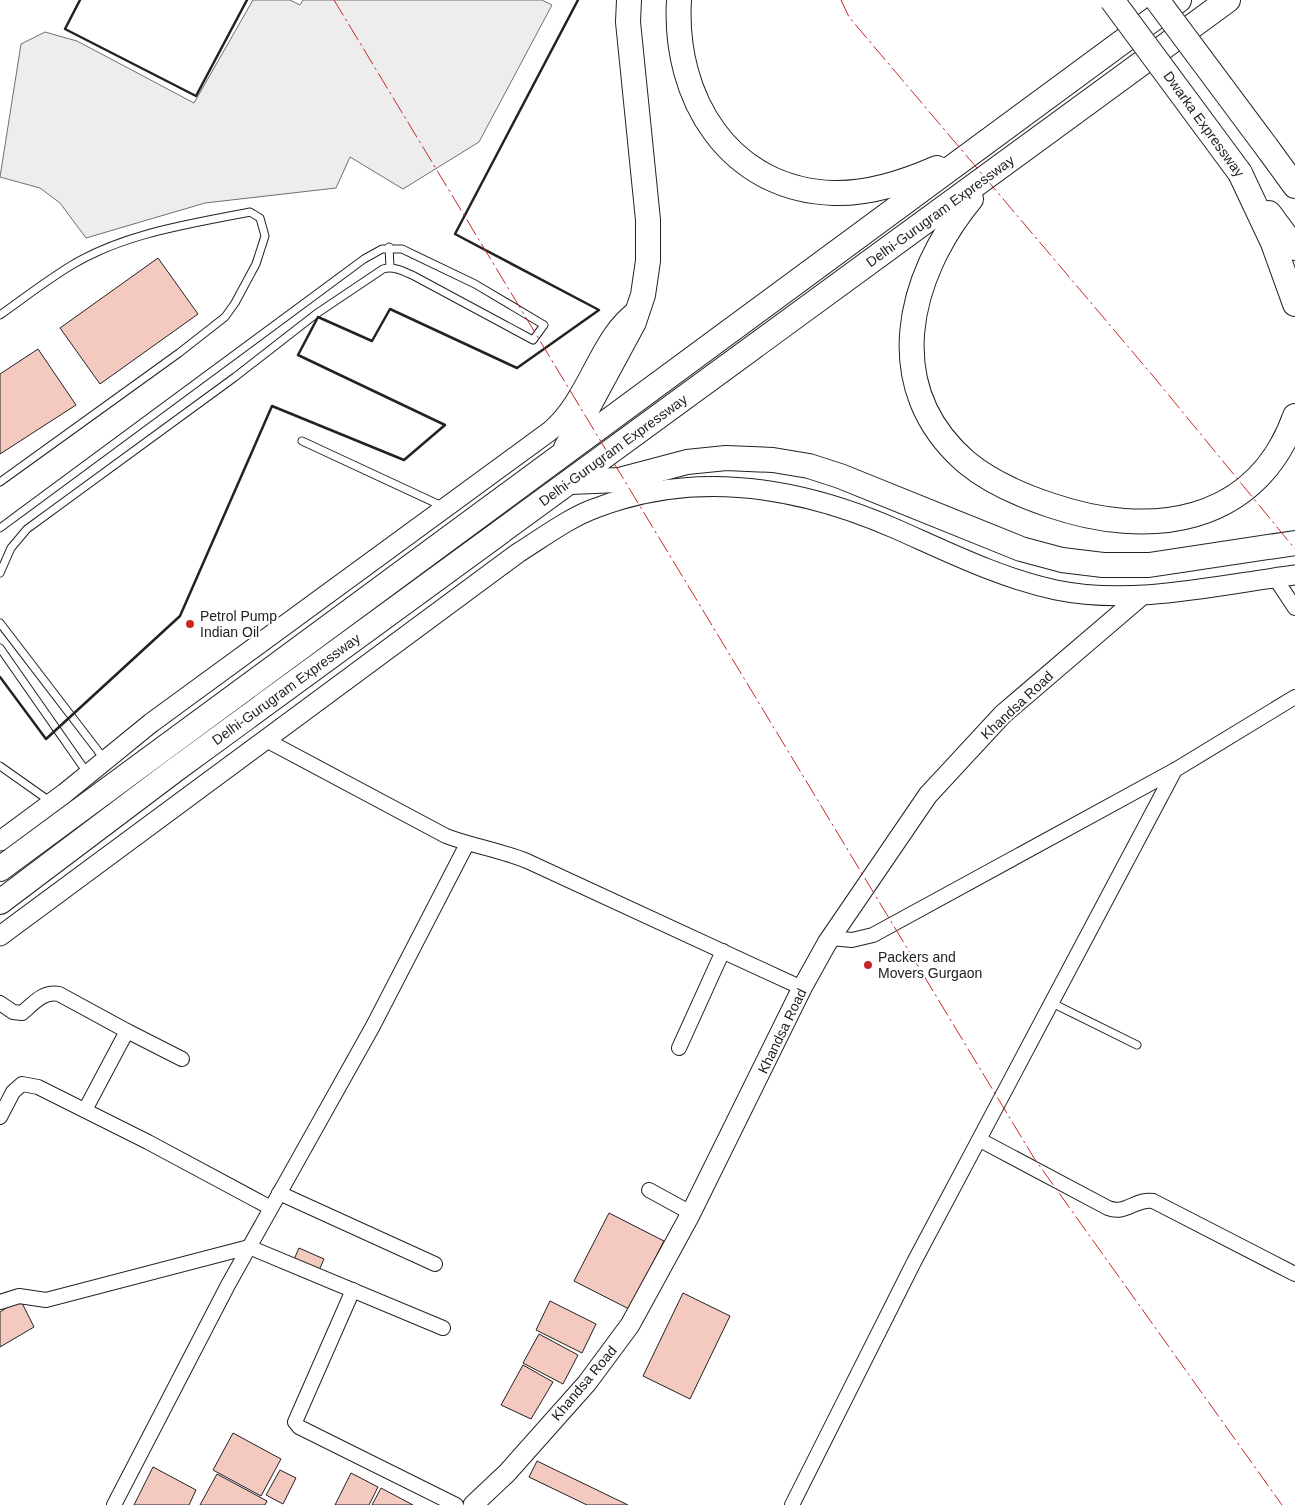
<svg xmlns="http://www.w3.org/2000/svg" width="1295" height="1505" viewBox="0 0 1295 1505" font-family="Arial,sans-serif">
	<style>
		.parking { fill: #ededed; stroke: #6f6f6f }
		.building { fill: #f3c9c0; stroke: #222 }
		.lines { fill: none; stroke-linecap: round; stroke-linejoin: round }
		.lane-casing { stroke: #222; stroke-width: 9 }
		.street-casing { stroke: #222; stroke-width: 16 }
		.secondary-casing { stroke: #222; stroke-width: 21 }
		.highway-casing { stroke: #222; stroke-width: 26 }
		.lane { stroke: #fff; stroke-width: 7 }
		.street { stroke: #fff; stroke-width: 14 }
		.secondary { stroke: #fff; stroke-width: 19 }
		.highway { stroke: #fff; stroke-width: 24 }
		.highway-bridge-casing { stroke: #222; stroke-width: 26; stroke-linecap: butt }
		.highway-bridge { stroke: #fff; stroke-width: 24 }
		.wall { stroke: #222; stroke-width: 2.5 }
		.power { stroke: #c62828; stroke-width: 1; stroke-dasharray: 18 4 2.5 4; stroke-linecap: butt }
		.poi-dot { fill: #c62828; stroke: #fff; stroke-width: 2 }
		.labels { text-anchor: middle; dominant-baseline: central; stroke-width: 4; stroke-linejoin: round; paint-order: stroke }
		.street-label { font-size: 14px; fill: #222; stroke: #fff }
		.poi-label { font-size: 14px; fill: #222; stroke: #fff; text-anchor: start }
	</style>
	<rect width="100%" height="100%" fill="#fff"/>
	<polygon class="parking" points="253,0 290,0 300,5 303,0 542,0 552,5 479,142 403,189 350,157 336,188 205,203 86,238 60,203 40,188 0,177 21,44 45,32 77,41 194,103"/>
	<g class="building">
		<polygon points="158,258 198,314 100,384 60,328"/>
		<polygon points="38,349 76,405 0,454 0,374"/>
		<polygon points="609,1213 664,1241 629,1309 574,1281"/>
		<polygon points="299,1248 324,1259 317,1275 292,1264"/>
		<polygon points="683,1293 730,1316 690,1399 643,1376"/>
		<polygon points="20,1299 34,1327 0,1347 0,1312"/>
		<polygon points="550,1301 596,1324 582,1353 536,1330"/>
		<polygon points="539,1334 578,1355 563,1384 523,1363"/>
		<polygon points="523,1365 553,1382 531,1419 501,1405"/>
		<polygon points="233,1433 281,1459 261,1496 213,1470"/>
		<polygon points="537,1461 628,1505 587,1505 529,1477"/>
		<polygon points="153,1467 196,1490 189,1505 134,1505"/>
		<polygon points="280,1470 296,1478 283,1504 266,1495"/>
		<polygon points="351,1473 378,1487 369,1505 335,1505"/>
		<polygon points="217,1474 267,1501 265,1505 200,1505"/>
		<polygon points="381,1488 413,1505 372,1505"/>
	</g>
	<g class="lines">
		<defs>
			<g id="lane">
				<polyline points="389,247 390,267"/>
				<path d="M0,315C24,298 47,280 72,265C125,233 190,224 250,212L260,218L265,236L256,264L235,303L225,317L179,353L0,482"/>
				<polyline points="302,441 442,506"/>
				<path d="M0,528L364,259L382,249H402L475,284L544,325L533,340L414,276C403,271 394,266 383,269L316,314L235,377L27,529L11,548L0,573"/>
				<polyline points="0,623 105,760"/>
				<polyline points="0,648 88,774"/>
				<polyline points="0,766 51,802"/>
				<polyline points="1052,1003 1137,1045"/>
			</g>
			<g id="street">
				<polyline points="1275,578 1295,608"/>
				<path d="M266,740L446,836C472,846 500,850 527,861L802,988"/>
				<polyline points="831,938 852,940 873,935 1175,770 1295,697"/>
				<path d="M0,1003L13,1012L22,1013C34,1003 43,991 59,994L127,1031L85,1110"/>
				<polyline points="127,1031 182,1059"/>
				<polyline points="679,1048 723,951"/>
				<polyline points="0,1117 13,1092 22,1084 38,1087 148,1142 271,1208"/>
				<path d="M980,1140L1108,1208C1126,1215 1136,1198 1153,1201L1295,1274"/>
				<polyline points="649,1190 691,1213"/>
				<polyline points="279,1193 435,1264"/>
				<polyline points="353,1290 295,1422 299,1427 456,1505"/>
				<polyline points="0,1302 19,1296 46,1300 249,1247 443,1328"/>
				<polyline points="114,1505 228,1285 373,1026 467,844"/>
				<polyline points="792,1505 914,1262 1175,770"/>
			</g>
			<g id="secondary">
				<path d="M0,841L65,793L151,723L550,431C590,397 598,336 638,309"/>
				<path d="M0,936L518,553C542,538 570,517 596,508C697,469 800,487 896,529C948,552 1000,578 1056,590C1133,606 1218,585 1295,575"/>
				<polyline points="473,1505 507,1473 587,1383 630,1325 689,1217 802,988 827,943 928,795 1003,714 1141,596"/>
			</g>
			<g id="highway">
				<path d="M679,0C673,98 729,190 834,193C870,194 905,182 937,168"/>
				<polyline points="1268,149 1295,186"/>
				<polyline points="1240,173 1273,243 1295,304"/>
				<path d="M971,199C907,277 880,387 966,462C990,482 1020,495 1050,505C1148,539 1256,526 1295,416"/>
				<polyline points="1269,213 1295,248"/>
				<polyline points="566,448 634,322 643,295 648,261 648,220 628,22 629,0"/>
				<polyline points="570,482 619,480 687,462 726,458 773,460 809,466 840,476 1021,549 1062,560 1103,565 1149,565 1295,543"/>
				<polyline points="0,869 1179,0"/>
				<polyline points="0,902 175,770 1228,0"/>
			</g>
		</defs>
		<use href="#lane" class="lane-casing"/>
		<use href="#street" class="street-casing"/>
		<use href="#secondary" class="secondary-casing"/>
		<use href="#highway" class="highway-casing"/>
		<use href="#lane" class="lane"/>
		<use href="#street" class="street"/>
		<use href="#secondary" class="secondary"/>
		<use href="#highway" class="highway"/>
		<defs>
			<g id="highway-bridge">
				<polyline points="1112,0 1240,173"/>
				<polyline points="1157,0 1268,149"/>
			</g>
		</defs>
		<use href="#highway-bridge" class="highway-bridge-casing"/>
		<use href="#highway-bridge" class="highway-bridge"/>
		<g class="wall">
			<polyline points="80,0 65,29 196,96 247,0"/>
			<polyline points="0,677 46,739 180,616 272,406 404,460 445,425 298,355 318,317 372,341 390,309 517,368 599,310 455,234 578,0"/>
		</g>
		<g class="power">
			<polyline points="334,0 1034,1158 1282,1505"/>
			<polyline points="841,0 849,17 1153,376 1295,549"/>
		</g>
	</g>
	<g class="poi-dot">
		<circle cx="190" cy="624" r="5"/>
		<circle cx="868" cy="965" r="5"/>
	</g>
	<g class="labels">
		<g class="street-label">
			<text transform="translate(1204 124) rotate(54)">Dwarka Expressway</text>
			<text transform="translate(940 211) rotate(-36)">Delhi-Gurugram Expressway</text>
			<text transform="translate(613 450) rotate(-36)">Delhi-Gurugram Expressway</text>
			<text transform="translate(286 689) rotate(-36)">Delhi-Gurugram Expressway</text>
			<text transform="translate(1017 705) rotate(-43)">Khandsa Road</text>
			<text transform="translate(782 1031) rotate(-64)">Khandsa Road</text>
			<text transform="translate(584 1383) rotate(-50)">Khandsa Road</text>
		</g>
		<g class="poi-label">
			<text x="200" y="616">Petrol Pump<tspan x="200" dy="16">Indian Oil</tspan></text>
			<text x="878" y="957">Packers and<tspan x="878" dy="16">Movers Gurgaon</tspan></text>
		</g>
	</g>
</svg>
